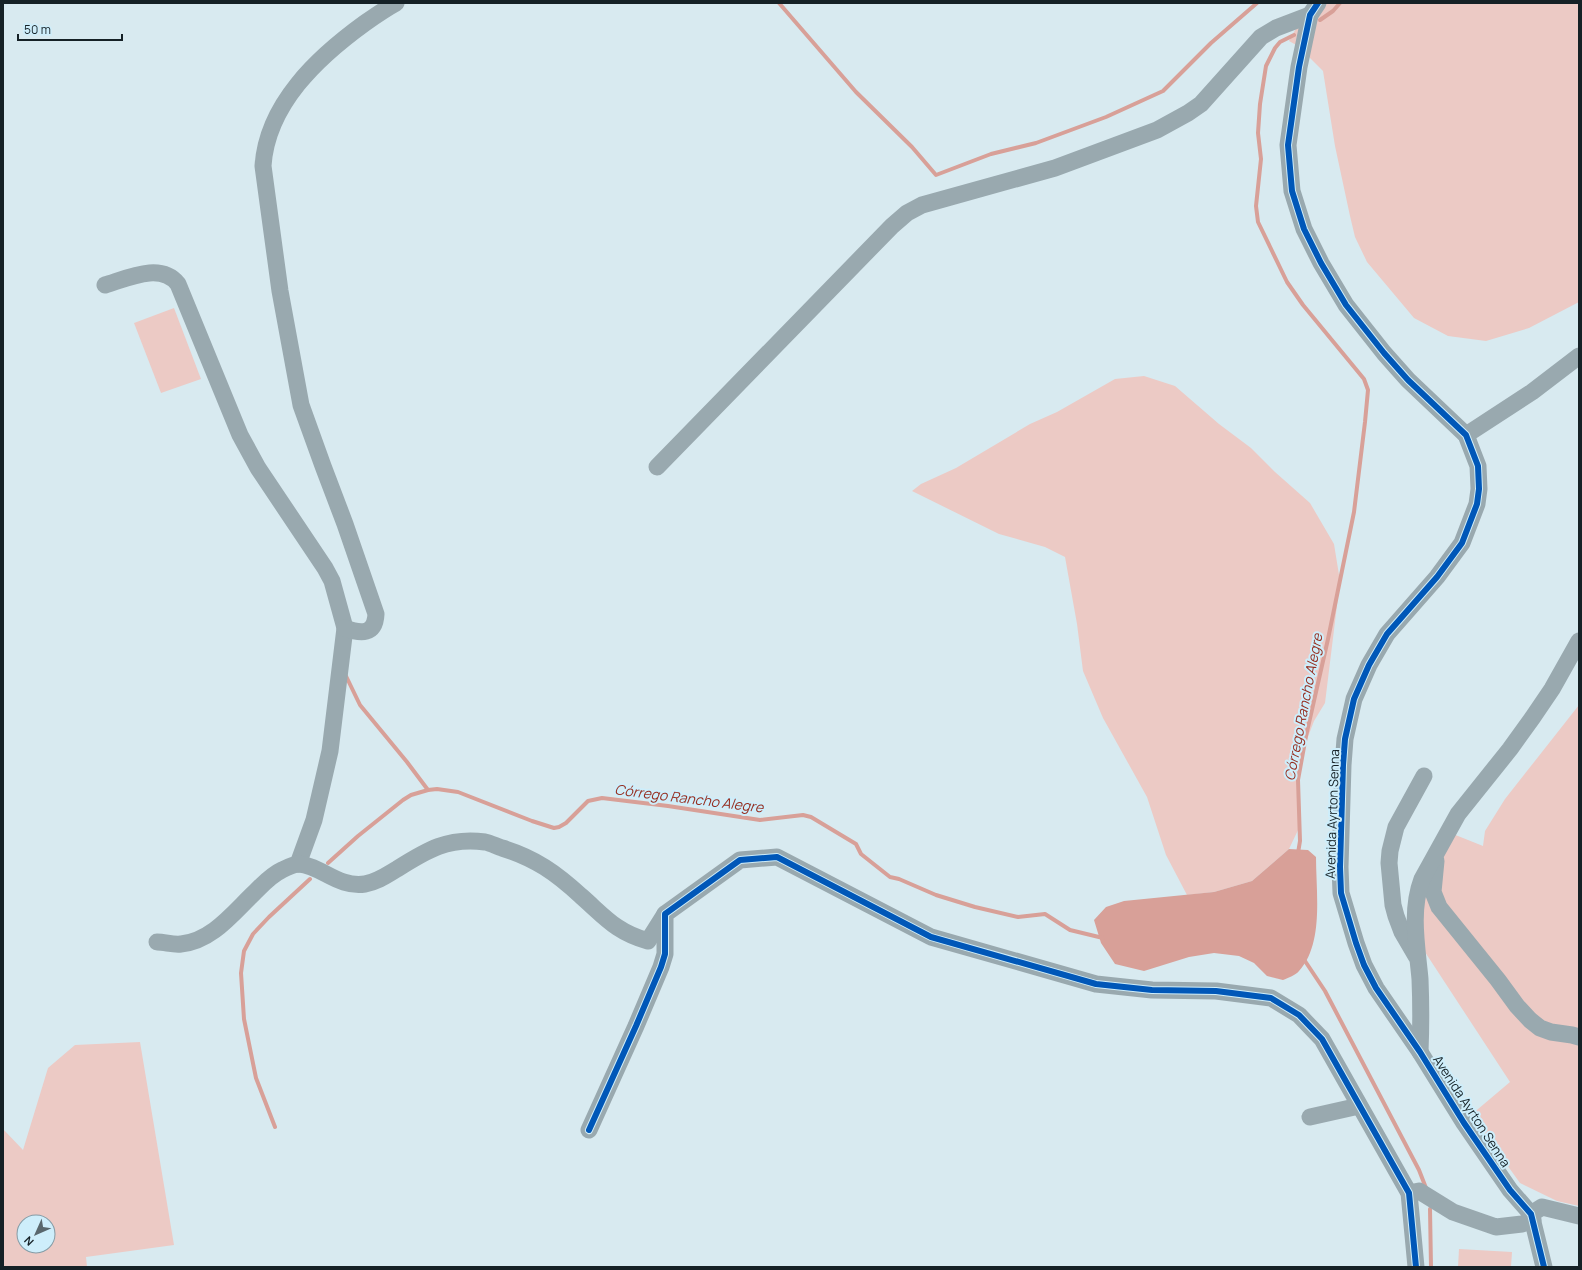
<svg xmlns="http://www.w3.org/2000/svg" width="1582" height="1270" viewBox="0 0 1582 1270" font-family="Manrope,sans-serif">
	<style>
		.green { fill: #eccac5; fill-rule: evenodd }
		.water { fill: #d8a098 }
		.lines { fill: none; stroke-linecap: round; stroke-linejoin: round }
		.stream { stroke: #d8a098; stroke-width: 4 }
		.minor { stroke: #99a9af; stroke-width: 17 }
		.cycleway-casing { stroke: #ceeefb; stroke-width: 8 }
		.cycleway { stroke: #0057b8; stroke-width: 6 }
		.labels { text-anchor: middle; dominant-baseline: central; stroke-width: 4; stroke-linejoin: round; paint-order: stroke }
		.street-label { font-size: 13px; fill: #152126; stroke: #ceeefb }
		.water-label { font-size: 14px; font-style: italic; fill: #962f21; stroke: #ceeefb }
	</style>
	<rect width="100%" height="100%" fill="#d8eaf0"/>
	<g class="green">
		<polygon points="1310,3 1579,3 1579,302 1529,328 1486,341 1448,336 1414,318 1367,262 1355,237 1350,216 1335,146 1323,71 1298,46 1289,41"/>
		<polygon points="174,308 201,379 161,393 134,323"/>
		<polygon points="1144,376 1175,386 1219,424 1251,448 1275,472 1310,503 1334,544 1340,581 1325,703 1314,721 1303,750 1298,776 1299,828 1289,849 1252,881 1214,892 1187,895 1166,855 1147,797 1103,718 1083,671 1077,624 1065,557 1045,547 999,534 912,491 921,484 956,468 1030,424 1057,412 1115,379"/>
		<polygon points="1579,705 1579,1206 1557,1201 1520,1183 1471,1115 1510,1082 1423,949 1420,887 1453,834 1483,846 1485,831 1505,799"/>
		<path d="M140,1042L174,1245L86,1257L87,1267H3V1129L23,1150L48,1068L75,1045ZM24,1222H48V1246H24Z"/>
		<polygon points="1459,1249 1512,1252 1511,1267 1458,1267"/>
	</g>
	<path class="water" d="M1289,849L1308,850L1316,857C1316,893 1324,943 1299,971C1296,975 1288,978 1283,980L1267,976L1254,963L1239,956L1214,953L1189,957L1144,971L1115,964L1101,943L1094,920L1106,907L1124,901L1214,892L1252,881Z"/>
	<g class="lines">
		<g class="stream">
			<polyline points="779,3 856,92 912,147 936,175 991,154 1036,143 1106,117 1163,91 1211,43 1257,3"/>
			<polyline points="1320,20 1333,11 1340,3"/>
			<polyline points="1294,35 1280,42 1275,48 1266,66 1260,104 1258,133 1261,159 1256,206 1258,222 1287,282 1303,305 1364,379 1368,390 1365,422 1354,512 1328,639 1306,736 1298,780 1300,841 1298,853"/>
			<polyline points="345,674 360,705 407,762 428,790"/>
			<polyline points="328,863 358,836 403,800 411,795 428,790 437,789 458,792 532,821 554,828 559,827 566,823 588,801 602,798 668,806 760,820 803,815 811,817 856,844 861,854 890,877 899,879 936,895 975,907 1018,917 1045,914 1070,930 1103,938"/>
			<polyline points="1303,958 1325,991 1419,1170 1426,1188"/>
			<polyline points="275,1127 256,1078 244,1019 241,973 244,951 253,934 269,917 310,879"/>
			<polyline points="1430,1209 1431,1267"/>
		</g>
		<g class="minor">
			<polyline points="1318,3 1310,15 1299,67 1288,145 1292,191 1304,229 1321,263 1346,305 1384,353 1408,380 1466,435 1478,466 1479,489 1477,504 1462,543 1437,577 1387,634 1369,665 1354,699 1345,739 1343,765 1340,867 1341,893 1356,943 1364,965 1376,988 1420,1052 1464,1123 1510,1190 1531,1214 1544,1267"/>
			<path d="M105,285C128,278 161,262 178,284L240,435L258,468L325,568L332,581L345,628L330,751L314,820L298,864"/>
			<polyline points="1466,435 1532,392 1579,356"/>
			<polyline points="657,467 892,226 907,213 922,205 1055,168 1157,130 1188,113 1201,104 1261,37 1276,28 1310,15"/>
			<path d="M345,628C361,634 375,635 376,614L345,524L323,466L301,405L280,291L263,166C267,104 318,57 365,23C375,16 385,9 396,3"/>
			<polyline points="1436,861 1433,892 1439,907 1498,980 1517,1006 1530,1020 1540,1028 1551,1032 1572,1035 1579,1037"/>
			<path d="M157,942C165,942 173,945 181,944C212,941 233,913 254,893C262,885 271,875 282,870C286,868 295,864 299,864C322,866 338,888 365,884C377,882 387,875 397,869C427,850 448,837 485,842C490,843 496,846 502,848C535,858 556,873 581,896C605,917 616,932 648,941L665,914"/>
			<polyline points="1416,956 1402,932 1396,916 1393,905 1389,863 1390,851 1396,827 1424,776"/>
			<path d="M1420,1052C1421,1028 1421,1003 1420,979C1417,946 1410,911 1422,879L1458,814L1510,749L1533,717L1552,689L1579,641"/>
			<polyline points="1310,1117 1359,1106"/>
			<polyline points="589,1130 636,1026 661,967 665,954 665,914 740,860 777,857 931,937 1096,984 1152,990 1216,991 1271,998 1299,1015 1322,1039 1409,1193 1416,1267"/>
			<polyline points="1409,1193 1419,1191 1453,1212 1496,1227 1522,1224 1533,1220"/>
			<polyline points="1531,1214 1542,1207 1579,1216"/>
		</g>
		<defs>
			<g id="cycleway">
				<polyline points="1318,3 1310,15 1299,67 1288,145 1292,191 1304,229 1321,263 1346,305 1384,353 1408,380 1466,435 1478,466 1479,489 1477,504 1462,543 1437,577 1387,634 1369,665 1354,699 1345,739 1343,765 1340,867 1341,893 1356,943 1364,965 1376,988 1420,1052 1464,1123 1510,1190 1531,1214 1544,1267"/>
				<polyline points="589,1130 636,1026 661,967 665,954 665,914 740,860 777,857 931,937 1096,984 1152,990 1216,991 1271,998 1299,1015 1322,1039 1409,1193 1416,1267"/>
			</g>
		</defs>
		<use href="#cycleway" class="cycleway-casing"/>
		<use href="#cycleway" class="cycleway"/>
	</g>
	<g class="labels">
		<g class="street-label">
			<text transform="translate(1332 814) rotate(-88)">Avenida Ayrton Senna</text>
			<text transform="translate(1472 1111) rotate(57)">Avenida Ayrton Senna</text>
		</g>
		<g class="water-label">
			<text transform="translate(1303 707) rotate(-79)">Córrego Rancho Alegre</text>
			<text transform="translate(689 798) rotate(7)">Córrego Rancho Alegre</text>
		</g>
	</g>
	<rect width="1582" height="1270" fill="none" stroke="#152126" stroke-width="8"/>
	<g transform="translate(36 1234) rotate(225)"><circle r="19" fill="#ceeefb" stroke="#849ca6"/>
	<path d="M0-3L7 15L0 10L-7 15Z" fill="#59676d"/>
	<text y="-6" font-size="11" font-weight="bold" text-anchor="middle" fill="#152126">N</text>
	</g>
	<path d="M18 34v6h104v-6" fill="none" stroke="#152126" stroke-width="2"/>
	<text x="24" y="34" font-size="12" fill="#152126" stroke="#ceeefb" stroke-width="3" paint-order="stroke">50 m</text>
</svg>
